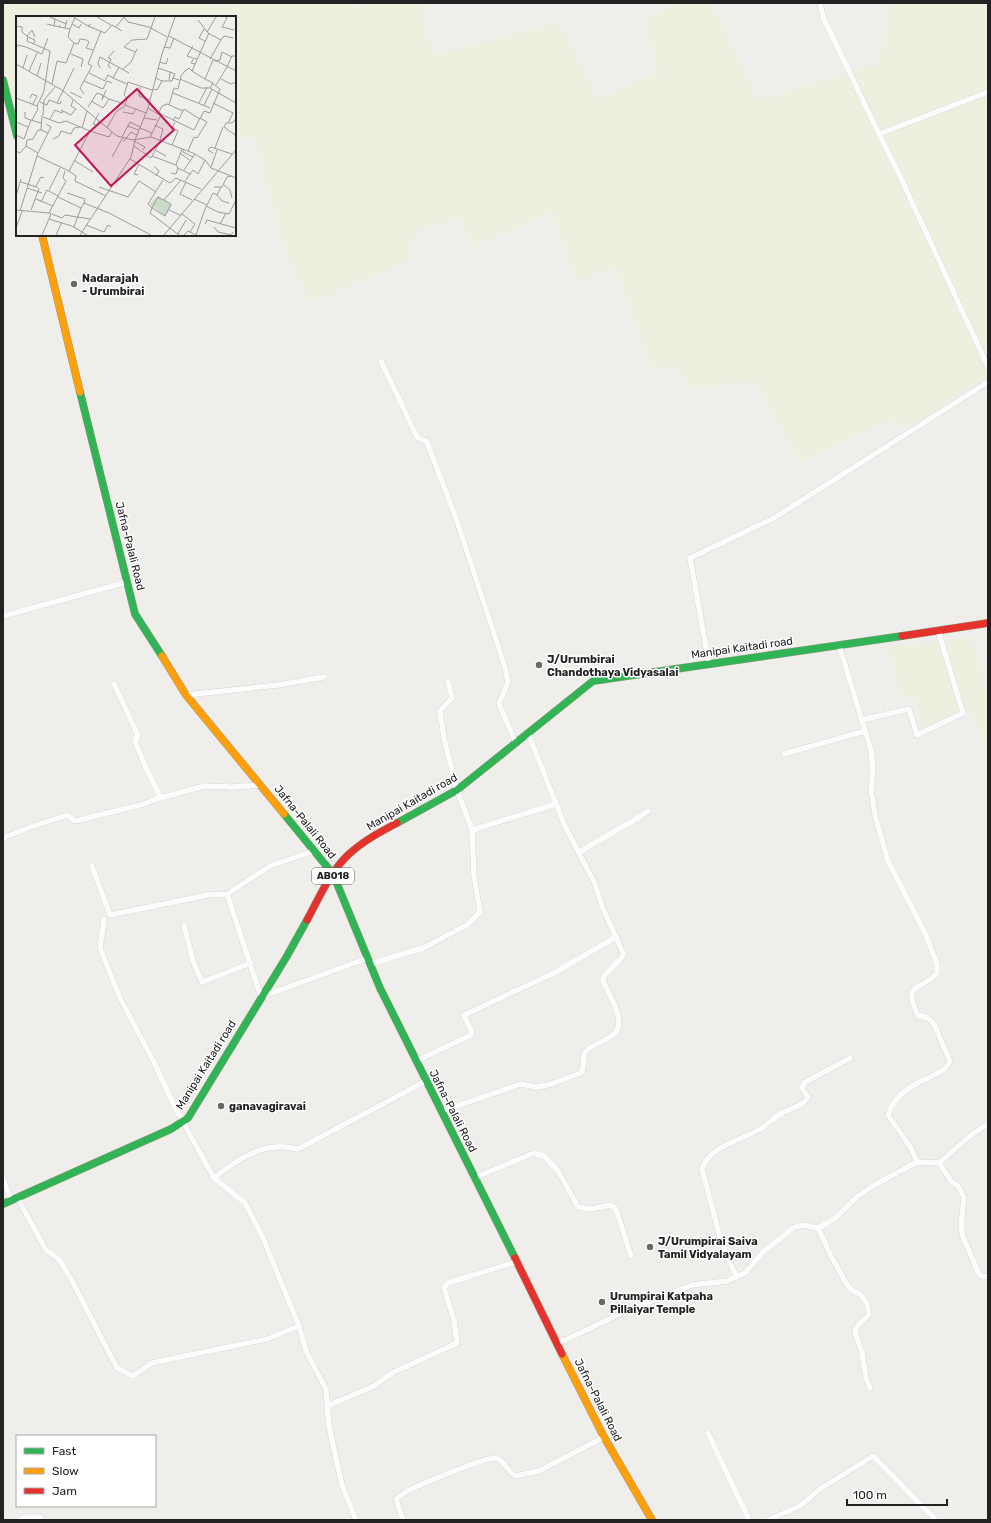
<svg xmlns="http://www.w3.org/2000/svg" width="991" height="1523" viewBox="0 0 991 1523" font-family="Rubik,sans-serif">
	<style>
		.farmland { fill: #efefdf }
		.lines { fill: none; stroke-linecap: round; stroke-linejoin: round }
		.street-casing { stroke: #c9c8c7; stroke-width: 6 }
		.fast-casing { stroke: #999a82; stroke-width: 8 }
		.slow-casing { stroke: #999a82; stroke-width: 8 }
		.jam-casing { stroke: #999a82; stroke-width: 8 }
		.street { stroke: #fdfcfc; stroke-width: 5.5 }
		.fast { stroke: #30b455; stroke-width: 7 }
		.slow { stroke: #ff9f0a; stroke-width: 7 }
		.jam { stroke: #e5322d; stroke-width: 7 }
		.poi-dot { fill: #6a6968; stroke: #fff; stroke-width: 1.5 }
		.labels { text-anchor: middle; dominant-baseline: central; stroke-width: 3; stroke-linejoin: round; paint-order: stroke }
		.shield { fill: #fff; stroke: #646464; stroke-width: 1 }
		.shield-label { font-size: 10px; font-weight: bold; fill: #222 }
		.poi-label { font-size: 11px; font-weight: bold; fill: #222; stroke: #fff; text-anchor: start }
		.street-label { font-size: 11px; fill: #222; stroke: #fff }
		.inset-road { fill: none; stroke: #9e9c9b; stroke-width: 1 }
		.view { fill: #c2185b; fill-opacity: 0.15; stroke: #c2185b; stroke-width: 2 }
		.inset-edge { fill: none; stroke: #222; stroke-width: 2 }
	</style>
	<rect width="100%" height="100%" fill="#f0eeeb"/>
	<g class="farmland">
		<polygon points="3,3 210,3 221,8 233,3 347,3 359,9 375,3 419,3 434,55 559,23 597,99 659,73 645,19 678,3 712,3 757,101 879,63 893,3 988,3 988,376 907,427 890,419 801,461 755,380 690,389 678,366 653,368 616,267 578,281 552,211 475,246 460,217 413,232 412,259 311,302 286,251 255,135 235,141 235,17 17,17 17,106 16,104 3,110"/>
		<polygon points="971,637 988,692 988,749 969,709 923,726 915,697 900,693 890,647"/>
	</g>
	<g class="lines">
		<defs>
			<g id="street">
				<polyline points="820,3 823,17 879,134 899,174 988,367"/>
				<polyline points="879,134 988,92"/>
				<polyline points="381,361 417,437 427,442 457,521 504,664 508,682 499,704 516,743"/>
				<polyline points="3,616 127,582"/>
				<path d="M839,645L871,750L873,769L871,790L875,815L888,861L926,935L937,964V973C922,991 901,982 918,1015L928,1018L934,1024L950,1061C945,1074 925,1078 914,1085C902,1092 892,1102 888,1115L911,1148L917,1162"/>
				<polyline points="709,664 690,558 774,518 988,382"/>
				<polyline points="114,684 138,735 135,741 146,768 161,798"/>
				<polyline points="186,695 278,685 324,677"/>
				<polyline points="861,720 909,709 917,735 963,713 938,630"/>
				<polyline points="784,754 865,731"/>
				<polyline points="472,830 556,804"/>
				<polyline points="3,838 30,827 68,815 75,821 144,804 156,799 205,786 232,787 261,785"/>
				<polyline points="579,852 641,816 648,811"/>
				<polyline points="92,866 110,915 208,895 227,894 272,865 314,851"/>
				<polyline points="227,894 261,997 368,958"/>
				<polyline points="104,919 100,948 120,998 155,1064 177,1112 184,1121"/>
				<polyline points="184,925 193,961 202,982 251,963"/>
				<polyline points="370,964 423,948 467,925 480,912 474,876 472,830 457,790 444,738 440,711 452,698 448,682"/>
				<polyline points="416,1061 471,1035 472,1032 464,1015 554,973 616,937"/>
				<path d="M442,1111L521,1084L536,1087L548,1085L581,1073C586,1066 580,1056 587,1050C594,1044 605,1041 613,1035C628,1023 609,994 603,981V977L623,956V953L602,906L595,884L564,824L528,733"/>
				<polyline points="183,1122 214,1178 245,1203 263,1238 299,1326 306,1351 326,1389 329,1426 342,1485 356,1520"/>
				<polyline points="939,1163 971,1135 986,1125 988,1126"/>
				<polyline points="3,1178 11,1200"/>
				<path d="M214,1178C232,1164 253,1148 276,1147C283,1146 291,1148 298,1149L426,1081"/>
				<polyline points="474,1178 534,1153 544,1156 558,1171 578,1207 590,1209 611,1205 616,1209 631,1256"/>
				<polyline points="17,1197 46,1250 59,1259 71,1279 117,1368 133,1376 152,1363 267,1339 299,1326"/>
				<polyline points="818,1228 831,1256 849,1288 861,1295 867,1304 869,1315 858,1325 855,1333 862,1352 866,1378 870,1388"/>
				<path d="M736,1276L721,1241L702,1169C710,1145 743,1140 762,1128C769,1123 775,1117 782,1113C791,1108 803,1106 808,1097L802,1088L804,1083L850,1058"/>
				<polyline points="557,1344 624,1312 692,1285 727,1281 745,1273 762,1253 793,1228 802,1225 818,1228 834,1219 858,1196 876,1184 917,1162 939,1163 951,1181 958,1186 964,1197 961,1226 963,1237 979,1274 983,1277 988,1276"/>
				<polyline points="327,1406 374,1386 392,1373 457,1343 454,1320 444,1288 448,1283 516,1262"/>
				<polyline points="708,1433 749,1520"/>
				<polyline points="20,1520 26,1517 40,1517 41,1520"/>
				<path d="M403,1520L396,1499C399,1497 403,1494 406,1492C416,1486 486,1457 495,1458C504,1459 507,1471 515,1476L539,1471L604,1437"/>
				<polyline points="768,1520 800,1506 820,1489 873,1456 936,1520"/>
			</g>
			<g id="fast">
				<polyline points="3,80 17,136"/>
				<polyline points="80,392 135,614 162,656"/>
				<polyline points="284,814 333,874 380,988 515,1258"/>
				<polyline points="397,823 457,790 593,681 902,636"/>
				<polyline points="3,1204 171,1129 188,1118 287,956 307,920"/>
			</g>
			<g id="slow">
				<polyline points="42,235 80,392"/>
				<polyline points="162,656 186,695 284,814"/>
				<polyline points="562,1354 604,1437 652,1520"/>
			</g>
			<g id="jam">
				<polyline points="902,636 988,623"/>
				<path d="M307,920C319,898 330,872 348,855C363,841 380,832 397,823"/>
				<polyline points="515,1258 562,1354"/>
			</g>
		</defs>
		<use href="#street" class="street-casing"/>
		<use href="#fast" class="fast-casing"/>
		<use href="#slow" class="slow-casing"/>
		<use href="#jam" class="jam-casing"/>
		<use href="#street" class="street"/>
		<use href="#fast" class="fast"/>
		<use href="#slow" class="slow"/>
		<use href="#jam" class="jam"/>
	</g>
	<g class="poi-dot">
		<circle cx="74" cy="284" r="4"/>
		<circle cx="539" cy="665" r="4"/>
		<circle cx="221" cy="1106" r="4"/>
		<circle cx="650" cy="1247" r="4"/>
		<circle cx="602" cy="1302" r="4"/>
	</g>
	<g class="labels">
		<rect class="shield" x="312" y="868" width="42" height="16" rx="3"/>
		<g class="shield-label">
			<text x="333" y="876">AB018</text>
		</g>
		<g class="poi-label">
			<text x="82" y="278">Nadarajah<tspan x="82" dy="13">- Urumbirai</tspan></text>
			<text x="547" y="659">J/Urumbirai<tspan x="547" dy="13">Chandothaya Vidyasalai</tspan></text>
			<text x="229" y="1106">ganavagiravai</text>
			<text x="658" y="1241">J/Urumpirai Saiva<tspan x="658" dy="13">Tamil Vidyalayam</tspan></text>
			<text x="610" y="1296">Urumpirai Katpaha<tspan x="610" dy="13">Pillaiyar Temple</tspan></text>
		</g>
		<g class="street-label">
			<text transform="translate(130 546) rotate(76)">Jafna-Palali Road</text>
			<text transform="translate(742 648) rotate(-8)">Manipai Kaitadi road</text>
			<text transform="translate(412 802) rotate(-30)">Manipai Kaitadi road</text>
			<text transform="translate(305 822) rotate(51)">Jafna-Palali Road</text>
			<text transform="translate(206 1065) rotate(-58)">Manipai Kaitadi road</text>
			<text transform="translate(453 1111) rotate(63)">Jafna-Palali Road</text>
			<text transform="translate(598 1400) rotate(63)">Jafna-Palali Road</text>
		</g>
	</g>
	<g transform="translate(16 16)">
		<rect width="220" height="220" fill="#f0eeeb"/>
		<path d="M142,180L156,189L149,200L133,188Z" fill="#cadbca"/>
		<path class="inset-road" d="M34,1L39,3L38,10M81,1L95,9M209,1L211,2L206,11L218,14M59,2L72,10L75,8M39,3L50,8M182,4L192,17L205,24L208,20L217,22M31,8L43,11L44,9M56,8L63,12L65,8M0,10L6,11V16L12,21L11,25L34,35L28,75L21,90M72,10L89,17L96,9L106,15M43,11L49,12L51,4M100,11L108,1L112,6L133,11L151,21M49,12L54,13L59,1M54,13L52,21L58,27L62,28L64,23L71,24L73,26L70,32L77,34M188,13L183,22L189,25M191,16L200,1M11,20L16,14L19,21M153,20L220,55M12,21L19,24L17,28M177,30L171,40L177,42M148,31L154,32L158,22M0,32L2,29L10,31L26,38L32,22M119,36L108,31L116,24L131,23L139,1M55,38L67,43L65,51M194,43L205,24M198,45L204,44L206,36L216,41M144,46L150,48L152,42M0,48L46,74L101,120L117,124L135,121L177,137L189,144L195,152L220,162M179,48L175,47L178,42L181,43M103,51L97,62L111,68M211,51L216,40H220M7,52L11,39M84,52L82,47L84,41L113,57M95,52L92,50L95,43L92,42L98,35M142,52L154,56M107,53L115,46L121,33M13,55L21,37M176,55L189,63M73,57L89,65L92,59L97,62M21,60L25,47M164,63L185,72H194L197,67L189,63L197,44M205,63L215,68L220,66M153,64L154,56L159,58L157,62M68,65L87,73L91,65L96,67M146,65H156L157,62L163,64M36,68L41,45L50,47L58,27M200,69L211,51M124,71L123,80L134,84M194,72L220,87M137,73L141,74L146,65L140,62M54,76L66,82M157,77L194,92M68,78L64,72L76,50L72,48L85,15M0,82L21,90L22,93L16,104M14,82L16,78L21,80L17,88M93,83L108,88M75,85L87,92L93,83L88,80M24,86L31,89L33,84L44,88L45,85M41,87L58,52M183,87L191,71M197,87L217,97L212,107M153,89L158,72L162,73L165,60L169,55L173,52L176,55L193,17M188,89L196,73M72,91L81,77L87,79L86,84L90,74M132,92L142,98L146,90L151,88L167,95L168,93L184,103L188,95L194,97L204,73L197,68M45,94L55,99L60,93L55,90L57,84M9,96V102L15,104M107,96L117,98L120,93M130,97L109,89L111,82L108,79L112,66L136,74M143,97L178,114L184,102M27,99L28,84L39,71M27,101L43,107L50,105L74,115M128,102L141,104M34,103L39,94L46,97L47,95M83,105L81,109L77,108L83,97M157,105L159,101L163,103L167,95M0,106L12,111M30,108L35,111L32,117M138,109L147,113L144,124M111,110L123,114M66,112L71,95M91,112L100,96L109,90M124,112L136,117M0,119L8,123L15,104L25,107M219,119L208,111L210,107H216L220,103M106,121L114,106L124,111M134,121L145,99M37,123L43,120L45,115L55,118L58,112L64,111M118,125L129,131L127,134M107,126L115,116L121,119M156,129L162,115L156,112L159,106M10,130L11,124L17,123L22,114H25M118,130L135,142L144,125M199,132L207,111M139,134L150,140M168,134L167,136L177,141M0,135L4,137L10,130L22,137L21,140L53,155L60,160L59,165L90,180M172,135L178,121L181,122L191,106L184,102M22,137L32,117L25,114L26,99M164,137L175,145M197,137L192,134L195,131L216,138M136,140L160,149L166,133M96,141L107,121M114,143L154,167L160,162L185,173M59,145L77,156M138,150L143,155L140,160M195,151L201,134M162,152L174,158M168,154L179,138M53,155L74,115L93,121L96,116M155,157L160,158L162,152L160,149M122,159L118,158L123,148M147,164L132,188L136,192L134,197L163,219M169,165L177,154L182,158L189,144M5,166L20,171M170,166L164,178L176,184M208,169L214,174L216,182M83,171L112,181L123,165L140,176M198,171H206L211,161L215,160M11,172L26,177M33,174L44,152M51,177L69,183L68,187M201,179L206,185L213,187M0,180L5,163M42,180L50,165L47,162L49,155M42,181L65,192L68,187L93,197L135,219M142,181L155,188L149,200L136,192ZM20,183L37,190M178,183L191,189M148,184L165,164M25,186L31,174L42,180L33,197M190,190L202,196L213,198L220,184M0,194L33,197H35L33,203L56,210L71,219M15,194L23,173L20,170L25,161L28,162M153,194L164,199M4,195L21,140M36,198L46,202L49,199L74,203M166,198L179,208L174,216M189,208L191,204L220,212M204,208L210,197M70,209L88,216L92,209L95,211M58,211L65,192M198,211L202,216L215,219L217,216M0,212L6,195M162,218L170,204M26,219L33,203M40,219L46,206M64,219L115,141L119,124L132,92L146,38L159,1M148,219L220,134M168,219L172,215L180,219L189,193L197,177L201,179L205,171"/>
		<path class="view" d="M121,73L158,114L95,170L59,129Z"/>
		<rect width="220" height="220" class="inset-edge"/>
	</g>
	<rect width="991" height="1523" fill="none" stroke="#222222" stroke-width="8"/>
	<rect x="16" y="1435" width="140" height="72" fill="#ffffff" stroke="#a7a7a7"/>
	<rect x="24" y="1448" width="20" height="6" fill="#30b455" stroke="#a7a7a7"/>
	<text x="52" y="1455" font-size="12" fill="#222222">Fast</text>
	<rect x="24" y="1468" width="20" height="6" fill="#ff9f0a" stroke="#a7a7a7"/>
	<text x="52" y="1475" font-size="12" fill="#222222">Slow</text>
	<rect x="24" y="1488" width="20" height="6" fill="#e5322d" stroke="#a7a7a7"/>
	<text x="52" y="1495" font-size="12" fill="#222222">Jam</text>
	<path d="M847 1499v6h100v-6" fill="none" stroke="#222222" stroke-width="2"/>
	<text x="853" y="1499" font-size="12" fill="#222222" stroke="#ffffff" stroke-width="3" paint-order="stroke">100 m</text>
</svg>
